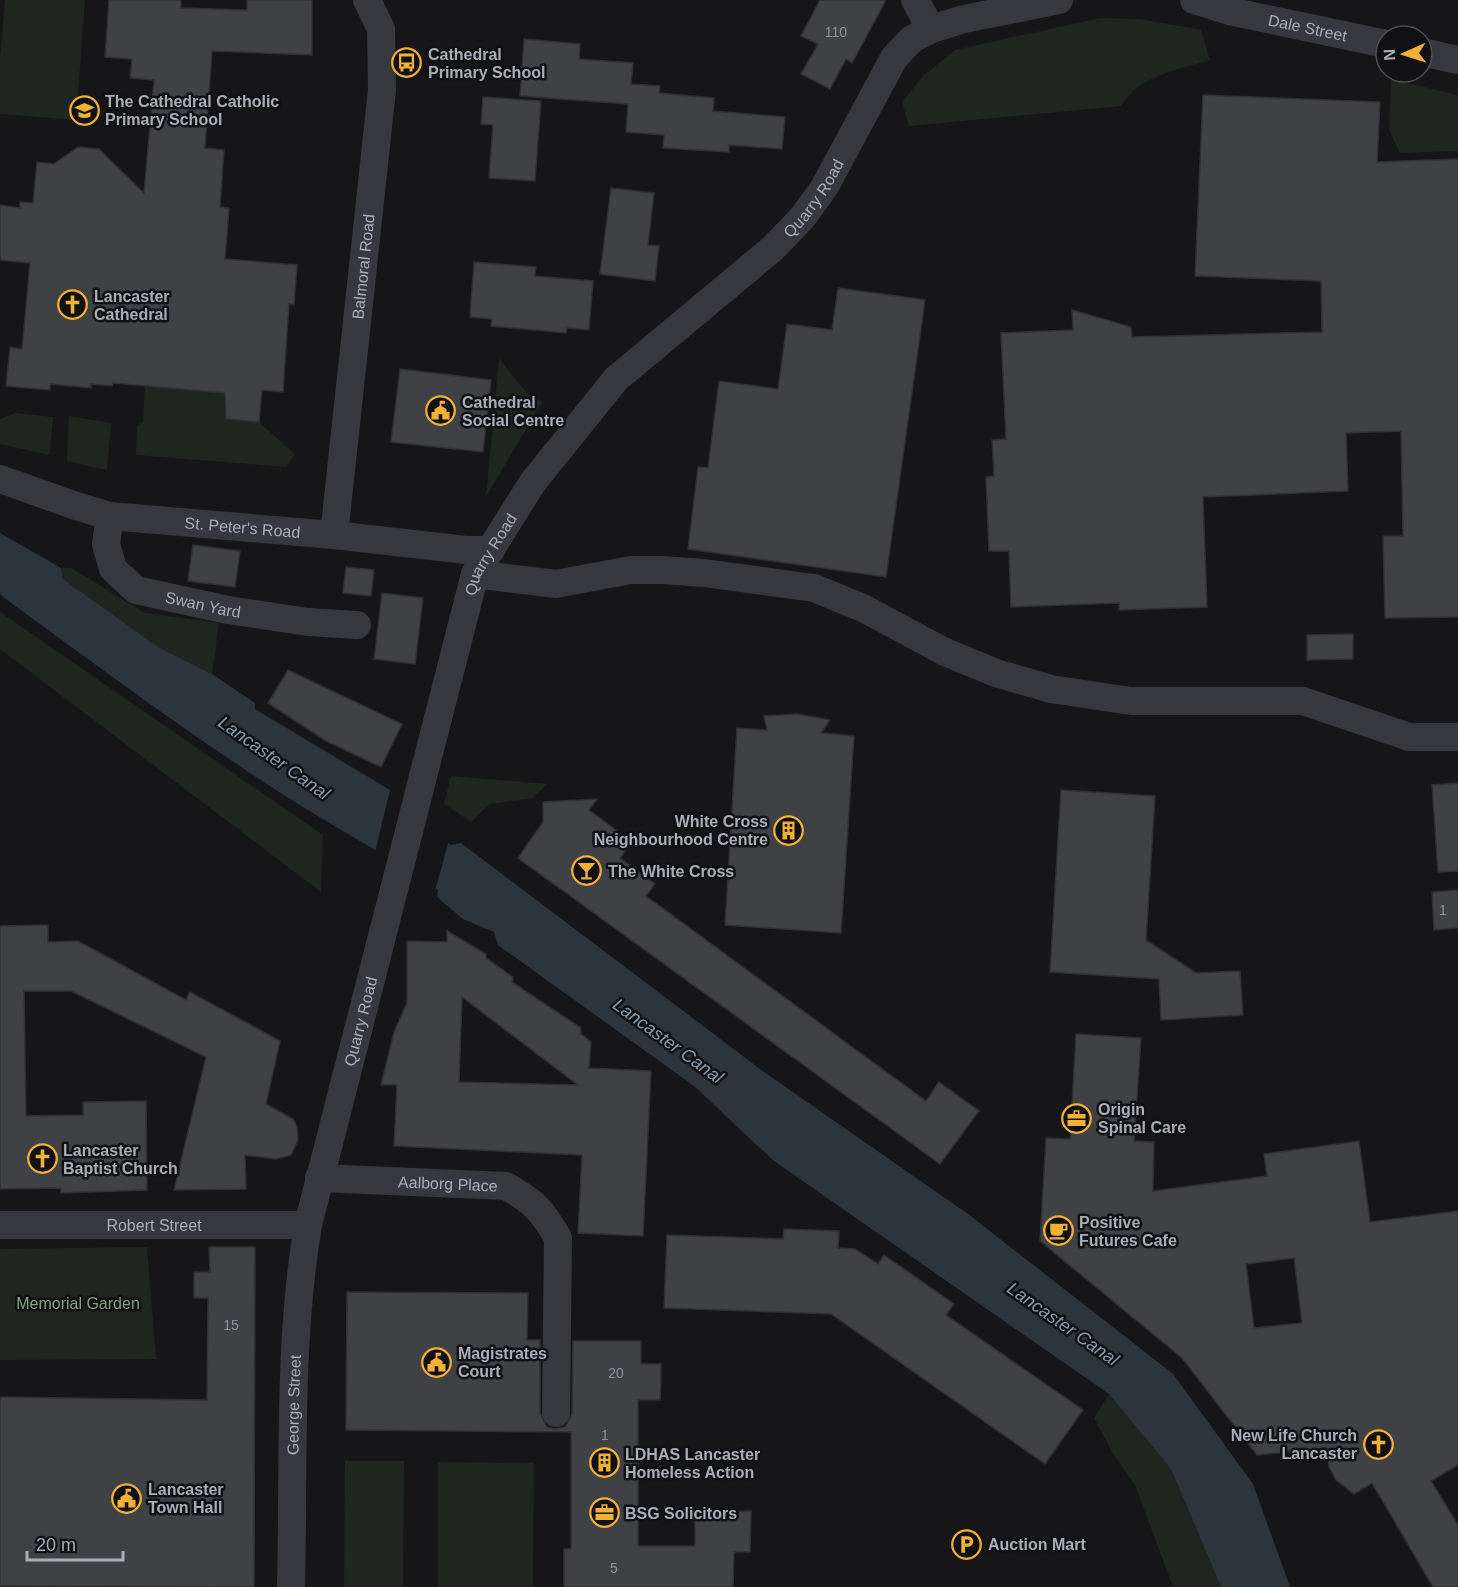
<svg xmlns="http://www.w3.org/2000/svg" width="1458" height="1587" viewBox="0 0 1458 1587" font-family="Helvetica,sans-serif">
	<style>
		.green { fill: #1e261f }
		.water { fill: #2c353c }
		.pier { fill: #161618 }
		.building { fill: #404145; stroke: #303034; stroke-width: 1.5; fill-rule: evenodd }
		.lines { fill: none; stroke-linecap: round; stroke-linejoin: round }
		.minor { stroke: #37383d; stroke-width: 28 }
		.labels { text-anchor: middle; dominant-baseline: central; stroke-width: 5; stroke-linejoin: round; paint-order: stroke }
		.number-label { font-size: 14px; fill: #8e929b }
		.street-label { font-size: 16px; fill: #a8adb8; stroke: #111113 }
		.poi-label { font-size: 16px; font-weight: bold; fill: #a8adb8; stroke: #111113; text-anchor: start }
		.park-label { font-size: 16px; fill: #7fa381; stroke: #111113 }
		.water-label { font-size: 18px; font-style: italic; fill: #7f9bb3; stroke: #111113 }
	</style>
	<rect width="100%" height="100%" fill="#161618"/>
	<g class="green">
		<polygon points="5,0 85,0 76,120 0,114 0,60"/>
		<path d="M1100,18L1141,19L1201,30L1210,60C1178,70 1139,75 1121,106L909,126L902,102L923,76L955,50Z"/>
		<polygon points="1391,79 1458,95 1458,151 1400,153 1389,130"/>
		<polygon points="499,358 525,391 542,402 486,497"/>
		<polygon points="145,386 225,393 226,419 259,422 295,454 286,467 136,455 137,426 143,422"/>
		<polygon points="15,413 53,417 50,455 0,444 0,419"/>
		<polygon points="69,416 111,423 107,470 67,461"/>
		<polygon points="61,568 71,568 145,613 219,623 212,674 158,647 63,579"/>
		<polygon points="0,612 323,835 321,892 0,649"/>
		<polygon points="451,776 547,784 533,798 490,804 471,822 444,804"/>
		<polygon points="147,1247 156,1359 0,1360 0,1249"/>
		<polygon points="1109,1394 1171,1469 1221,1587 1173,1587 1135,1485 1112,1452 1094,1418"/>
		<polygon points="345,1461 404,1461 403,1587 344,1587"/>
		<polygon points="438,1462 534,1463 533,1587 438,1587"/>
	</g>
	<path class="water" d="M0,533L61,568L63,579L158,647L212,674L255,703V709L390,790L396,804L451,845L461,843L764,1072L968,1214L1173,1374L1253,1484L1290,1587H1221L1171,1469L1109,1394L774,1161L694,1086L498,945L494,932L463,919L437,897L438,890C389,856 337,829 287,797C191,736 99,667 7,600L0,594Z"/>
	<polygon class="pier" points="390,790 399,802 449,840 435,891 375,852"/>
	<g class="building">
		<polygon points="109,0 181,0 181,8 247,10 247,0 312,0 312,55 212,51 205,148 224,150 220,207 229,208 225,259 297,265 294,305 289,304 283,392 262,390 259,422 226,419 225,393 113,383 112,386 91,384 91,388 50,384 50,390 6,386 10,347 22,349 30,263 0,260 0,205 20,208 20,202 33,203 37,162 54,164 78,147 99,149 144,193 154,80 130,78 132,59 105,57"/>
		<polygon points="820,0 886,0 852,63 846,59 830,89 801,74 818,44 801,36"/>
		<polygon points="524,39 580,44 579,59 633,63 631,84 660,86 659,93 714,98 713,111 785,117 782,149 729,145 729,152 663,148 664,135 626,132 628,104 520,96"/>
		<polygon points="1203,95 1380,102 1377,162 1458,159 1458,617 1385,618 1383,536 1403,536 1401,431 1346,433 1348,491 1203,497 1207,607 1119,610 1119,603 1011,607 1009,551 989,551 986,477 994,476 992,440 1006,439 1001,333 1073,330 1072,310 1131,327 1132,337 1322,332 1321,281 1195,276"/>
		<polygon points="483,97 541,101 535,181 489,178 493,125 481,124"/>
		<polygon points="611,188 654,193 648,245 659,246 655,281 600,274"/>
		<polygon points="474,262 536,267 535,276 593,281 589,330 567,328 566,333 491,326 492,319 470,317"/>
		<polygon points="838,288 925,300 886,577 688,549 698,467 708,468 719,381 778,389 787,324 832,330"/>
		<polygon points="400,369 491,380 483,452 391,442"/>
		<polygon points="193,545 240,551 235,587 188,581"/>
		<polygon points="346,567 374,570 371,596 343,593"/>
		<polygon points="382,593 423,598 415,664 374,659"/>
		<polygon points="1353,634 1353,659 1307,660 1307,635"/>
		<polygon points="288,670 402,724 381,767 326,741 268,703"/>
		<polygon points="797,714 830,720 821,733 854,736 841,933 725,925 737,728 767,730 764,716"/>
		<polygon points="1458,783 1458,871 1438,872 1432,785"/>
		<polygon points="1061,790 1155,796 1146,940 1196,973 1240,971 1243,1015 1161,1020 1159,979 1050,972"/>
		<polygon points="597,799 589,810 632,842 620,858 655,884 646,896 926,1101 939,1082 979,1111 940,1164 518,858 543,822 543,802"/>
		<polygon points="1458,890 1458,928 1434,930 1432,892"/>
		<polygon points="48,925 48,942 78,941 186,1000 190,992 280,1041 266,1104 293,1119 297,1127 298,1140 291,1155 276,1159 245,1155 246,1189 174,1190 206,1057 71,991 24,991 26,1116 83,1115 83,1102 146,1101 147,1190 61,1193 61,1188 0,1189 0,926"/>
		<path d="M447,931L486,954V958L513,977L512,982L581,1028V1034L591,1042L589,1068L651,1071L643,1236L578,1233L582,1155L394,1146L397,1085H381L394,1032L407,1003V941L447,942ZM462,997L578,1085L459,1082Z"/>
		<path d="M1076,1034L1141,1038L1134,1141L1154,1142L1153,1191L1267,1176L1264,1154L1359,1141L1370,1222L1458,1211V1465L1431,1481L1458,1525V1587H1433L1372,1483L1354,1494L1336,1480L1329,1467L1326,1448L1257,1455L1182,1358L1040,1241L1046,1138L1070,1139ZM1294,1258L1302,1323L1254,1328L1246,1264Z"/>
		<polygon points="784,1229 839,1231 838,1248 855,1249 878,1264 884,1255 954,1304 946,1315 1083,1410 1045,1464 831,1314 664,1308 667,1235 783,1239"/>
		<polygon points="209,1247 255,1247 254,1587 0,1586 0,1397 207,1400 208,1298 194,1298 194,1272 210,1272"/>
		<polygon points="347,1292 528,1293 527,1340 540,1340 540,1413 547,1427 555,1429 565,1427 572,1414 573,1341 641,1341 641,1364 661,1364 661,1382 660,1400 638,1400 638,1546 695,1546 695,1512 751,1511 750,1552 734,1552 733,1587 564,1587 564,1549 571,1549 571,1432 346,1430"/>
	</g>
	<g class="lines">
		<g class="minor">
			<polyline points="915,0 931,29"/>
			<path id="s1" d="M1194,0L1229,11L1386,44"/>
			<polyline points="1422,52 1458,60"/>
			<path id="s2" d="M0,479L76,506L110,516L334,535L466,550H491"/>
			<path id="s3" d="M110,516L106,544L113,569L136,590L228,610L308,622L357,625"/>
			<path id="s4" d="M334,535L382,90L381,29L367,0"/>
			<polyline points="475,574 556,584 631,570 662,570 704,573 814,588 863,608 943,651 996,673 1051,689 1131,701 1303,701 1409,737 1458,737"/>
			<path id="s5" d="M319,1178L506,1186C534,1202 542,1210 558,1238L556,1413"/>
			<path id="s6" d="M0,1225H308"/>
			<path id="s7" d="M291,1587C294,1466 288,1344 308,1225L475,574L533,482L616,379L772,249L802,218L824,188L894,58L912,39L931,29L964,19L1059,0"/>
		</g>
	</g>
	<defs>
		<symbol id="bus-ring" viewBox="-11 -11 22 22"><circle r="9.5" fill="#111113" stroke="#f2b134" stroke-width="1.5"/><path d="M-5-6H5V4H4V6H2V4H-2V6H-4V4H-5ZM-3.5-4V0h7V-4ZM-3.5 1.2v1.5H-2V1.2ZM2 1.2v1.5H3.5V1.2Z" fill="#f2b134"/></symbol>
		<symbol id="school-ring" viewBox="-11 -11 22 22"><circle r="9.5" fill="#111113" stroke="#f2b134" stroke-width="1.5"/><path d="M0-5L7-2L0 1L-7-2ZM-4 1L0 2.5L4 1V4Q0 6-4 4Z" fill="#f2b134"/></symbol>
		<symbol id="church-ring" viewBox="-11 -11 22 22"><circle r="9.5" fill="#111113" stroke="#f2b134" stroke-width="1.5"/><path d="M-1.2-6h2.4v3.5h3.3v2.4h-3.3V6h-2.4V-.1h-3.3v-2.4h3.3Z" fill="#f2b134"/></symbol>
		<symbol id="civic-ring" viewBox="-11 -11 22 22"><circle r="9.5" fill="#111113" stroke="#f2b134" stroke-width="1.5"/><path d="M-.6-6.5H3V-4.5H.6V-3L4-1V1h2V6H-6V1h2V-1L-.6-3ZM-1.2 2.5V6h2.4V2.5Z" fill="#f2b134"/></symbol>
		<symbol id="building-ring" viewBox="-11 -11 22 22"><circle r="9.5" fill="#111113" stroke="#f2b134" stroke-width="1.5"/><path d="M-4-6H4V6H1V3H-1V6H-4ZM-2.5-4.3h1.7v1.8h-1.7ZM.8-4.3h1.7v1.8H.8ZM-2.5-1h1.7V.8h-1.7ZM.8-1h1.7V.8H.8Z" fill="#f2b134"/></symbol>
		<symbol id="bar-ring" viewBox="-11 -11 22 22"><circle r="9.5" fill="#111113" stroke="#f2b134" stroke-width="1.5"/><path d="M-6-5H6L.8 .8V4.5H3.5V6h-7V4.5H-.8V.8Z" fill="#f2b134"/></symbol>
		<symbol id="office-ring" viewBox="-11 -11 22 22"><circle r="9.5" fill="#111113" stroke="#f2b134" stroke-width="1.5"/><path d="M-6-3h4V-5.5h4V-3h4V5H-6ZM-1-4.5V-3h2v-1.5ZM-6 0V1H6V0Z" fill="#f2b134"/></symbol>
		<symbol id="cafe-ring" viewBox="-11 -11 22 22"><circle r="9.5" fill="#111113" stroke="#f2b134" stroke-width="1.5"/><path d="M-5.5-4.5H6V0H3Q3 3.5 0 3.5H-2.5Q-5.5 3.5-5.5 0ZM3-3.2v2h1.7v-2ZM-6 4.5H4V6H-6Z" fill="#f2b134"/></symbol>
		<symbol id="parking-ring" viewBox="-11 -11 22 22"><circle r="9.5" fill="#111113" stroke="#f2b134" stroke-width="1.5"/><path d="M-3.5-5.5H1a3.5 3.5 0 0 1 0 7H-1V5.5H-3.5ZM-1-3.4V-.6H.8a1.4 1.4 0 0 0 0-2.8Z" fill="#f2b134"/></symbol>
	</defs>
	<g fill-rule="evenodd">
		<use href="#bus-ring" x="390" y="46" width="33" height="33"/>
		<use href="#school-ring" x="68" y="94" width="33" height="33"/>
		<use href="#church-ring" x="56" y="288" width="33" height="33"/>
		<use href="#civic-ring" x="424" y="394" width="33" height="33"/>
		<use href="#building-ring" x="772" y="814" width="33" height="33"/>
		<use href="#bar-ring" x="570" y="854" width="33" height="33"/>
		<use href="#office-ring" x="1060" y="1102" width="33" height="33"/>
		<use href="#church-ring" x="26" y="1142" width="33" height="33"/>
		<use href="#cafe-ring" x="1042" y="1214" width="33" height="33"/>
		<use href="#civic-ring" x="420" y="1346" width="33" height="33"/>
		<use href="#church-ring" x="1362" y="1428" width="33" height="33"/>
		<use href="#building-ring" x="588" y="1446" width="33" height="33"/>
		<use href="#civic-ring" x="110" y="1482" width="33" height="33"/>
		<use href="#office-ring" x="588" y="1496" width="33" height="33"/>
		<use href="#parking-ring" x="950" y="1528" width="33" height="33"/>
	</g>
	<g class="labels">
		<g class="number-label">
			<text x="836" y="32">110</text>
			<text x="1443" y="910">1</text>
			<text x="231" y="1325">15</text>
			<text x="616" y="1373">20</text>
			<text x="605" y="1435">1</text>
			<text x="614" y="1568">5</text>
		</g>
		<g class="street-label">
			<text stroke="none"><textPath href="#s1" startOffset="117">Dale Street</textPath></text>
			<text stroke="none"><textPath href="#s7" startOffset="1545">Quarry Road</textPath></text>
			<text stroke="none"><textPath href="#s4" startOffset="270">Balmoral Road</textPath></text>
			<text stroke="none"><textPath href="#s2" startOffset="249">St. Peter's Road</textPath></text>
			<text stroke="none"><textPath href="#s7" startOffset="1059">Quarry Road</textPath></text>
			<text stroke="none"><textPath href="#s3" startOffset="154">Swan Yard</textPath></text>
			<text stroke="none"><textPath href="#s7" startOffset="573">Quarry Road</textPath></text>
			<text stroke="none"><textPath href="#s5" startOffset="129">Aalborg Place</textPath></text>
			<text stroke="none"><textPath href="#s6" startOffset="154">Robert Street</textPath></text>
			<text stroke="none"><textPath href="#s7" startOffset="182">George Street</textPath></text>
		</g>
		<g class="poi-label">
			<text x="428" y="54">Cathedral<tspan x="428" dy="18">Primary School</tspan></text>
			<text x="105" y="101">The Cathedral Catholic<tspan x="105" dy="18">Primary School</tspan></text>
			<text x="94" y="296">Lancaster<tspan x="94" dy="18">Cathedral</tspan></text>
			<text x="462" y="402">Cathedral<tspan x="462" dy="18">Social Centre</tspan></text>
			<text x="768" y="821" text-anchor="end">White Cross<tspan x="768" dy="18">Neighbourhood Centre</tspan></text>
			<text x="608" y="871">The White Cross</text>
			<text x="1098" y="1109">Origin<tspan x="1098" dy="18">Spinal Care</tspan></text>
			<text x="63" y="1150">Lancaster<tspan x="63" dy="18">Baptist Church</tspan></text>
			<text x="1079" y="1222">Positive<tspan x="1079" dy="18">Futures Cafe</tspan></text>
			<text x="458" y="1353">Magistrates<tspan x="458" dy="18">Court</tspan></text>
			<text x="1357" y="1435" text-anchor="end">New Life Church<tspan x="1357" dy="18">Lancaster</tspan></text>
			<text x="625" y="1454">LDHAS Lancaster<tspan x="625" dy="18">Homeless Action</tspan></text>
			<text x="148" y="1489">Lancaster<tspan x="148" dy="18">Town Hall</tspan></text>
			<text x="625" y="1513">BSG Solicitors</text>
			<text x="988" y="1544">Auction Mart</text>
		</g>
		<g class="park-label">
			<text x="78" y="1303">Memorial Garden</text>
		</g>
		<g class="water-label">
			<text transform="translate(274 758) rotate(35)">Lancaster Canal</text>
			<text transform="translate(668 1041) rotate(36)">Lancaster Canal</text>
			<text transform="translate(1063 1324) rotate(35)">Lancaster Canal</text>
		</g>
	</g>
	<g transform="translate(1404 54) rotate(267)"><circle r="28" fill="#111113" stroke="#4d4f55" stroke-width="1.5"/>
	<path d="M0-4.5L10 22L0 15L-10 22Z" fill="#f2b134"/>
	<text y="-9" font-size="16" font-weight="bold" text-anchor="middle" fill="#a8adb8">N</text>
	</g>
	<path d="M27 1551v9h96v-9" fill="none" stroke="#a8adb8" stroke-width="3"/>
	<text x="36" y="1551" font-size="18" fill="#a8adb8" stroke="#111113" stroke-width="4.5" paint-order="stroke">20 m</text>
</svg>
